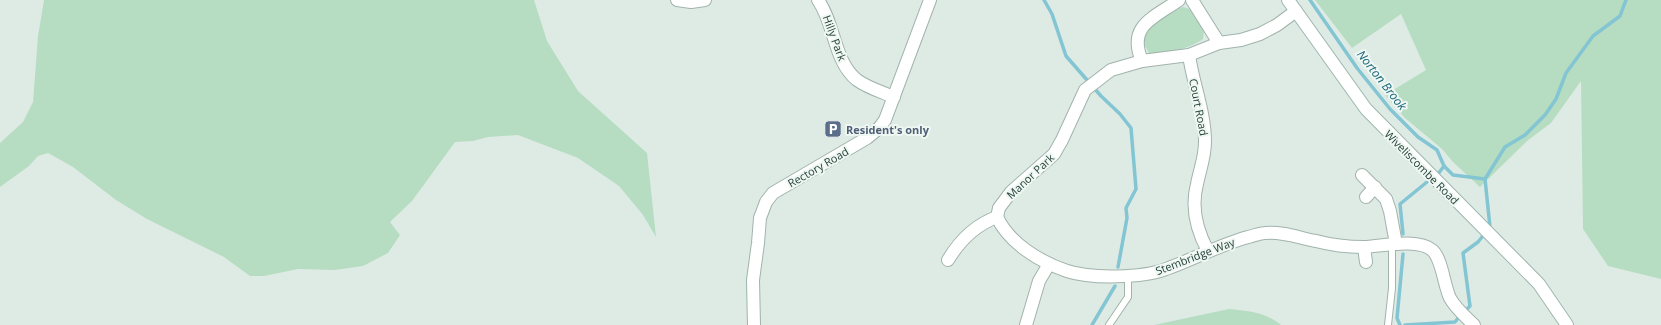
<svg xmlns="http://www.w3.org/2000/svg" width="1661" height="325" viewBox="0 0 1661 325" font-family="'Open Sans',sans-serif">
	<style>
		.green { fill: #b6ddc1 }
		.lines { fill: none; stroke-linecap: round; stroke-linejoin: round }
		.stream { stroke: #83c5d3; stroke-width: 3.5 }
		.service-casing { stroke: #a1b3ac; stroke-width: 8 }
		.minor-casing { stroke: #a1b3ac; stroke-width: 14 }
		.secondary-casing { stroke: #9db7ae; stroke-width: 14 }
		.service { stroke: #fff; stroke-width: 6 }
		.minor { stroke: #fff; stroke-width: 12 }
		.secondary { stroke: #fff; stroke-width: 12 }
		.labels { text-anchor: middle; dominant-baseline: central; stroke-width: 4; stroke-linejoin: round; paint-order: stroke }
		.street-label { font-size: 11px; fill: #1f3b34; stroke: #eff7f3 }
		.service-label { font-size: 11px; font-weight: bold; fill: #4e5e75; stroke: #eff7f3; text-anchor: start }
		.water-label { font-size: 12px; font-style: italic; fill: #176679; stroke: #eff7f3 }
	</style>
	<rect width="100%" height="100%" fill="#deebe5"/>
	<g class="green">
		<polygon points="44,0 534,0 547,41 578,91 647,153 656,237 643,215 619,186 578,158 518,135 488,137 473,141 455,142 412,201 390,222 400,235 388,253 363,266 335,270 298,269 264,276 250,276 224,257 147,219 116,200 73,167 48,153 38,156 29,166 0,187 0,143 23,122 33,102 38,36"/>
		<polygon points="1315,0 1661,0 1661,279 1608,266 1583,229 1581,81 1551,123 1527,141 1480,187 1453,162 1442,149 1405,118 1385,95 1426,70 1401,14 1352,48"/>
		<path d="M1183,7L1193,10L1204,30L1203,39C1193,47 1162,56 1150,55L1143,42L1146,31L1177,8Z"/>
		<path d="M1229,309C1249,311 1265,312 1281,325H1154Z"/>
	</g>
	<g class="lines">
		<g class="stream">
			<polyline points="1044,0 1052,14 1066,56 1101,96 1120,114 1131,128 1136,189 1126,208 1127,218 1118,267"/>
			<polyline points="1310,0 1357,68 1390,109 1418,137 1437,150 1444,166 1453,175 1485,179 1490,227 1478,242 1463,253 1470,306 1466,310"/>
			<polyline points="1438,174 1444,166"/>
			<polyline points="1485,179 1505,147 1525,135 1545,115 1556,99 1566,73 1593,36 1620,16 1626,0"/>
			<polyline points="1403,234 1400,204 1427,182"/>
			<polyline points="1092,325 1115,286"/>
			<polyline points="1400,325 1397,318 1403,254"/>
			<polyline points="1405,325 1455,322 1459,317"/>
		</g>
		<defs>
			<g id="service">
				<polyline points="1109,325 1128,297 1128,276"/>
				<polyline points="1388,325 1392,288 1392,244"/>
			</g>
			<g id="minor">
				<polyline points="677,0 691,2 705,0"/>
				<path d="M818,0C835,24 834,62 857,80C868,88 882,92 894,97"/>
				<polyline points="1192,0 1219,43"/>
				<path d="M1189,55C1193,84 1205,112 1205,142C1205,157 1200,169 1197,184C1191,207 1197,231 1208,251"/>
				<path d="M1142,61C1127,26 1153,18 1179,0"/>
				<polyline points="1362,175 1386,199 1390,211 1396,244"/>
				<polyline points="1366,197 1375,187"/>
				<path d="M997,217C1009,243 1040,262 1067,271C1091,279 1143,278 1166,269C1194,259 1219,245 1248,237C1253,236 1260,233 1265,233C1283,231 1299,238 1316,241C1331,245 1348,247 1364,247C1382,246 1418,238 1432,250C1442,258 1444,286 1450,298C1456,309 1466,317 1474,325"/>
				<polyline points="1364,247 1366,262"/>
				<path d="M948,260C960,240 975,225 997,217L999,208L1011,192L1054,154L1062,140L1085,90L1111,70L1142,61L1189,55L1219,43L1241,40L1260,34L1277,25L1296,11"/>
				<polyline points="754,325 753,280 758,243 760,218 766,202 773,193 867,138 879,128 885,120 930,0"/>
				<polyline points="1026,325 1039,281 1049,264"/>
			</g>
			<polyline id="secondary" points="1288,0 1366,109 1539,284 1567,325"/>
		</defs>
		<use href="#service" class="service-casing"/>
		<use href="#minor" class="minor-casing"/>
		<use href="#secondary" class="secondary-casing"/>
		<use href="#service" class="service"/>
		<use href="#minor" class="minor"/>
		<use href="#secondary" class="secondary"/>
	</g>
	<defs>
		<symbol id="parking-square" viewBox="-11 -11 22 22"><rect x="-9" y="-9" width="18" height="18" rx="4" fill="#5c6f8a" stroke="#eff7f3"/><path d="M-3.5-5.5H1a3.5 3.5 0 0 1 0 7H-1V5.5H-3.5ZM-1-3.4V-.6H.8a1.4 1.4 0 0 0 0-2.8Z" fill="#fff"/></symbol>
	</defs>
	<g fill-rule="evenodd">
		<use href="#parking-square" x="823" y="119" width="20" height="20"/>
	</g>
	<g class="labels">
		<g class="street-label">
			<text transform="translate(835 38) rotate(70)">Hilly Park</text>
			<text transform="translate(1199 107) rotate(79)">Court Road</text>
			<text transform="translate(818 167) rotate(-30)">Rectory Road</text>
			<text transform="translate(1422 167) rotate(45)">Wiveliscombe Road</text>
			<text transform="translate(1030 176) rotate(-43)">Manor Park</text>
			<text transform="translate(1195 256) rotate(-21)">Stembridge Way</text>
		</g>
		<g class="service-label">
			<text x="846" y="129">Resident's only</text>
		</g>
		<g class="water-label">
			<text transform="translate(1382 80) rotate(52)">Norton Brook</text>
		</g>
	</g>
</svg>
